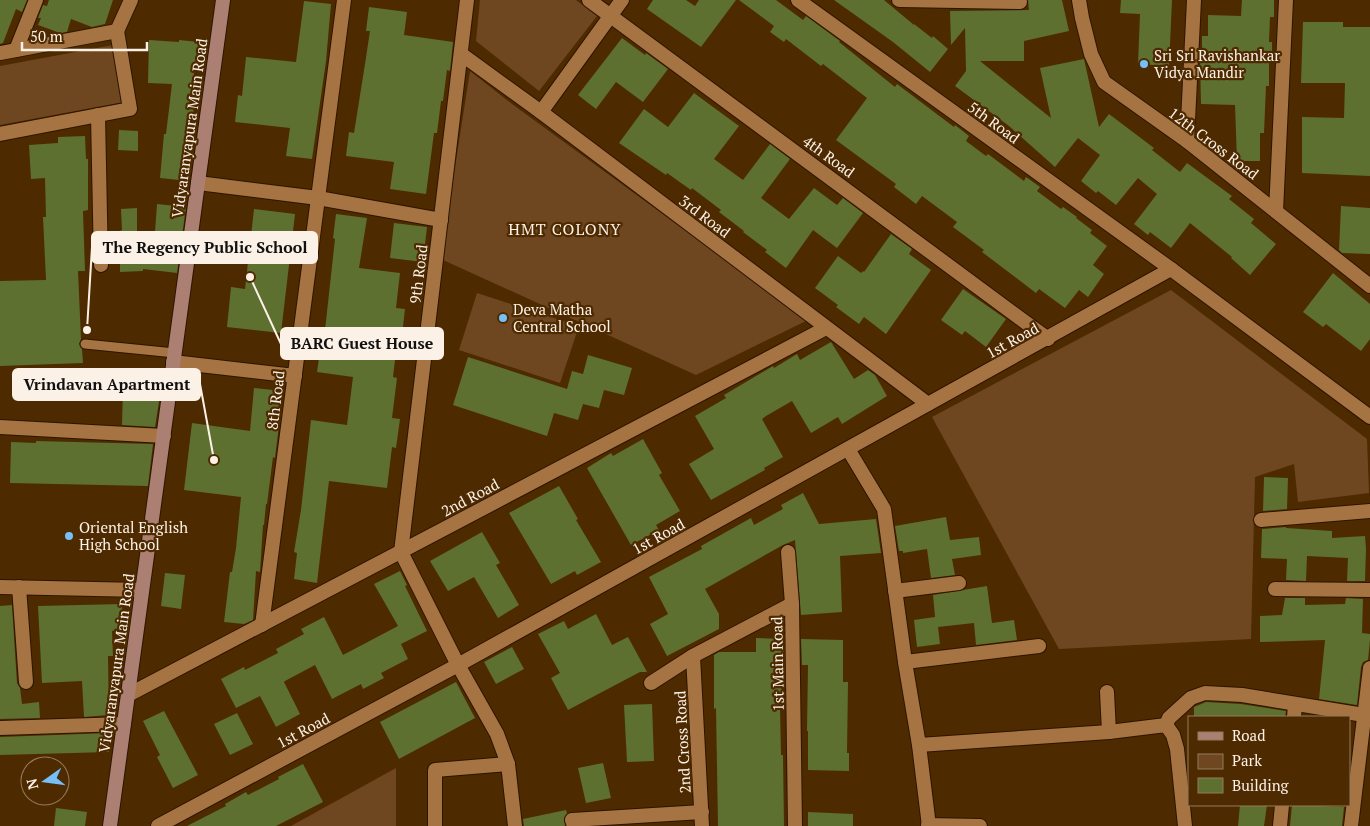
<svg xmlns="http://www.w3.org/2000/svg" width="1370" height="826" viewBox="0 0 1370 826" font-family="'PT Serif',serif">
	<style>
		.green { fill: #6e4720 }
		.building { fill: #5d7030 }
		.lines { fill: none; stroke-linecap: round; stroke-linejoin: round }
		.service-casing { stroke: #2d1500; stroke-width: 11 }
		.minor-casing { stroke: #2d1500; stroke-width: 16 }
		.secondary-casing { stroke: #2d1500; stroke-width: 16 }
		.service { stroke: #a67342; stroke-width: 9 }
		.minor { stroke: #a67342; stroke-width: 14 }
		.secondary { stroke: #ac7f73; stroke-width: 14 }
		.poi-dot { fill: #77bff7; stroke: #4e2a01; stroke-width: 2 }
		.labels { text-anchor: middle; dominant-baseline: central; stroke-width: 4.5; stroke-linejoin: round; paint-order: stroke }
		.poi-label { font-size: 15px; fill: #fcf1e7; stroke: #4e2a01; text-anchor: start }
		.street-label { font-size: 15px; fill: #fcf1e7; stroke: #4e2a01 }
		.neighbourhood-label { font-size: 16px; letter-spacing: 1px; fill: #fcf1e7; stroke: #4e2a01 }
		.leader { fill: none; stroke: #fcf1e7; stroke-width: 2 }
		.callout-dot { fill: #fcf1e7; stroke: #4e2a01; stroke-width: 2 }
		.callout { fill: #fcf1e7; stroke: #fcf1e7; stroke-width: 2 }
		.callout-label { font-size: 16px; text-anchor: middle; font-weight: bold; fill: #111 }
	</style>
	<rect width="100%" height="100%" fill="#4e2a01"/>
	<g class="green">
		<polygon points="480,0 576,0 597,16 539,91 476,41"/>
		<polygon points="113,45 124,102 0,125 0,66"/>
		<polygon points="470,71 512,104 808,320 696,375 443,260 453,180"/>
		<polygon points="1171,290 1367,439 1369,493 1298,502 1294,464 1255,477 1251,639 1059,649 932,417"/>
		<polygon points="477,293 579,326 560,383 459,350"/>
		<polygon points="396,768 396,826 291,826"/>
	</g>
	<g class="building">
		<polygon points="0,0 27,0 22,12 16,9 3,43 0,44"/>
		<polygon points="49,0 113,0 105,24 92,27 71,19 67,32 60,33 38,25 41,18 38,18 43,5 47,6"/>
		<polygon points="653,0 686,0 695,6 699,0 736,0 701,47 647,9"/>
		<polygon points="739,0 776,0 803,20 806,16 840,41 839,42 895,87 897,84 954,127 955,125 969,136 966,141 986,156 988,154 1024,181 1026,177 1040,187 1037,191 1061,209 1063,207 1077,217 1076,218 1092,230 1090,233 1107,246 1093,265 1104,274 1088,297 1079,290 1065,308 1039,289 1036,293 982,252 984,250 953,227 957,222 922,196 916,204 894,187 896,184 836,140 867,98 823,64 821,66 786,39 784,42 770,32 774,26"/>
		<polygon points="834,0 884,0 914,25 914,24 932,38 933,36 948,49 930,72 893,42"/>
		<polygon points="1028,0 1062,0 1069,31 1024,41 1024,61 980,61 1051,118 1040,68 1084,59 1099,127 1109,114 1154,148 1152,150 1180,172 1187,163 1232,196 1229,199 1254,219 1251,223 1276,244 1250,275 1231,258 1232,257 1190,223 1171,248 1150,232 1148,235 1134,224 1157,194 1138,178 1116,205 1098,191 1096,193 1081,181 1100,155 1078,138 1055,167 1009,126 955,86 966,71 965,28 951,45 950,11 1029,10"/>
		<polygon points="1121,0 1172,0 1169,66 1138,64 1140,14 1120,13"/>
		<polygon points="1242,0 1274,0 1274,17 1270,17 1269,42 1272,42 1272,63 1269,63 1269,86 1266,86 1264,133 1260,133 1260,161 1237,161 1235,105 1201,104 1200,60 1202,60 1202,36 1208,36 1208,15 1241,16"/>
		<polygon points="304,1 331,4 326,61 312,159 286,156 290,128 235,122 238,95 242,96 246,57 296,62"/>
		<polygon points="369,7 407,12 404,35 453,42 450,71 447,70 443,101 441,101 437,133 434,133 426,194 390,189 394,162 346,156 349,132 354,133 365,64 370,31 366,31"/>
		<polygon points="1303,22 1343,22 1343,27 1370,27 1370,176 1302,173 1302,117 1344,118 1345,83 1301,83"/>
		<polygon points="622,38 645,55 646,53 668,69 643,102 616,82 596,109 578,95"/>
		<polygon points="149,40 179,42 179,40 208,43 205,64 195,63 192,94 195,94 191,136 193,137 190,160 192,160 189,181 160,178 164,134 166,134 172,84 148,83"/>
		<polygon points="694,93 739,126 714,159 743,180 770,144 790,159 761,198 789,219 814,188 837,205 843,198 863,213 837,248 813,230 786,268 765,252 767,250 743,232 744,231 719,212 721,210 692,188 691,190 667,173 666,175 619,143 644,109 668,127"/>
		<polygon points="119,130 138,131 138,151 118,150"/>
		<polygon points="85,136 86,159 88,159 88,210 83,211 85,271 78,271 81,339 79,344 82,349 83,363 0,366 0,281 46,280 43,217 46,217 45,178 31,179 29,145 58,143 58,137"/>
		<polygon points="157,204 186,207 177,273 143,269 143,271 120,272 120,256 121,256 120,231 122,230 121,209 137,208 137,231 155,232"/>
		<polygon points="1341,206 1370,208 1370,254 1342,253 1339,250"/>
		<polygon points="254,209 295,214 281,333 227,327 231,287 245,289"/>
		<polygon points="336,214 367,218 359,268 400,273 396,308 405,309 402,335 398,335 393,377 397,378 392,418 400,419 396,448 392,447 387,488 329,481 317,583 294,579 297,553 294,552 301,510 311,420 347,425 353,377 317,372 320,351 321,351 324,330 325,330 335,239 333,238"/>
		<polygon points="394,223 427,227 423,262 390,258"/>
		<polygon points="891,234 912,249 909,254 931,270 886,334 864,317 859,324 836,307 838,305 815,288 838,256 861,273 863,271 864,272"/>
		<polygon points="1333,273 1370,304 1370,339 1361,351 1326,324 1323,327 1303,312"/>
		<polygon points="963,289 1006,319 986,347 965,331 962,335 941,320"/>
		<polygon points="831,342 854,379 868,370 875,375 887,396 842,424 838,417 811,433 792,401 766,416 762,419 783,457 764,468 765,470 711,500 689,464 714,449 695,416 726,398 724,395 773,366 774,368 797,354 800,360"/>
		<polygon points="588,355 632,368 624,395 604,390 599,408 583,404 578,420 554,413 547,436 453,405 468,357 567,389 572,371 583,374"/>
		<polygon points="123,388 161,389 155,427 122,425"/>
		<polygon points="254,388 283,391 275,458 273,457 267,504 266,504 264,525 263,525 260,572 256,571 253,620 244,624 224,622 230,572 232,572 236,548 241,497 184,490 192,423 250,431"/>
		<polygon points="643,439 662,473 659,475 680,511 656,525 659,530 631,545 587,468 611,453 613,456"/>
		<polygon points="36,441 153,444 148,486 10,483 11,442 36,443"/>
		<polygon points="1264,477 1288,478 1287,509 1263,511"/>
		<polygon points="559,486 578,519 576,520 601,562 577,575 575,571 551,584 509,513"/>
		<polygon points="803,493 819,524 876,519 881,553 840,556 842,612 801,615 795,540 783,545 705,589 719,614 719,629 667,656 650,624 668,614 649,577 702,549 701,546 751,518 754,525 783,509 781,505"/>
		<polygon points="946,517 950,540 979,537 981,555 952,559 955,575 931,578 927,549 903,553 903,551 899,551 895,526"/>
		<polygon points="1286,527 1286,528 1332,531 1332,538 1365,536 1366,549 1365,581 1347,581 1348,558 1307,556 1306,581 1286,580 1287,559 1261,558 1262,529"/>
		<polygon points="482,532 500,563 496,565 519,605 498,618 474,577 448,591 430,561"/>
		<polygon points="400,571 407,585 405,586 427,631 401,644 408,659 381,673 384,678 363,689 361,684 332,699 315,665 285,681 284,682 300,714 276,727 260,696 236,708 221,679 244,667 245,670 278,653 276,649 304,634 301,629 324,617 343,655 398,626 374,584"/>
		<polygon points="165,573 185,575 181,609 161,606"/>
		<polygon points="987,586 992,623 1014,620 1017,640 976,645 974,623 938,627 940,644 917,647 914,620 935,617 933,595"/>
		<polygon points="1285,598 1305,598 1305,605 1345,604 1346,598 1363,599 1362,633 1370,634 1370,640 1368,660 1363,662 1361,667 1357,705 1319,699 1325,640 1260,642 1260,616 1282,615"/>
		<polygon points="122,604 123,630 112,631 113,656 108,656 109,715 84,717 82,681 42,683 38,606"/>
		<polygon points="12,605 17,683 20,688 22,704 39,702 40,718 0,719 0,606"/>
		<polygon points="596,614 612,645 628,637 647,672 640,672 568,710 551,678 560,673 538,634 564,621 568,629"/>
		<polygon points="756,638 784,639 784,665 781,664 782,707 780,707 781,755 783,755 784,826 718,826 716,708 714,709 714,655 719,652 756,652"/>
		<polygon points="801,639 843,640 843,682 848,682 847,753 849,753 849,771 808,770 808,731 807,731 808,665 802,665"/>
		<polygon points="512,647 524,669 496,684 484,662"/>
		<polygon points="456,682 475,718 399,759 380,722"/>
		<polygon points="1206,702 1241,704 1286,711 1285,717 1194,717 1194,707"/>
		<polygon points="652,704 654,761 627,762 624,705"/>
		<polygon points="164,711 198,775 173,788 157,757 160,755 143,721"/>
		<polygon points="237,713 253,744 230,755 214,724"/>
		<polygon points="109,733 109,752 0,755 0,737"/>
		<polygon points="603,763 611,798 586,803 578,768"/>
		<polygon points="303,764 323,802 276,826 187,826 226,806 225,804 246,792 248,795 279,779 278,777"/>
		<polygon points="1240,805 1267,805 1264,826 1238,826"/>
		<polygon points="1292,805 1344,807 1342,826 1290,826"/>
		<polygon points="56,808 87,812 85,826 54,826"/>
		<polygon points="566,810 567,813 564,818 565,826 524,826 523,819"/>
		<polygon points="808,812 853,814 853,826 808,826"/>
	</g>
	<g class="lines">
		<defs>
			<polyline id="service" points="85,344 175,353"/>
			<g id="minor">
				<polyline points="467,0 401,552 458,665 497,734 508,764 515,826"/>
				<polyline points="589,0 1048,339"/>
				<polyline points="798,0 1171,269 1370,417"/>
				<polyline points="899,0 1020,2"/>
				<polyline points="1079,0 1082,18 1091,54 1104,82 1187,141 1370,286"/>
				<polyline points="16,50 36,0"/>
				<polyline points="0,53 117,31 131,0"/>
				<polyline points="461,54 541,112 928,404"/>
				<polyline points="541,112 622,0"/>
				<polyline points="98,115 101,265"/>
				<polyline points="0,134 130,109 117,31"/>
				<polyline points="1187,141 1194,0"/>
				<polyline points="198,183 318,198 441,220"/>
				<polyline points="1276,211 1286,0"/>
				<polyline points="173,362 295,376"/>
				<polyline points="0,427 164,436"/>
				<polyline points="848,449 884,509 905,662 919,745 929,826"/>
				<polyline points="1261,520 1370,511"/>
				<polyline points="788,552 792,604"/>
				<polyline points="0,587 142,590"/>
				<polyline points="19,587 26,682"/>
				<polyline points="1275,589 1370,590"/>
				<polyline points="895,591 959,583"/>
				<polyline points="262,625 344,0"/>
				<polyline points="693,656 702,826"/>
				<polyline points="905,662 1039,646"/>
				<polyline points="651,683 693,656 792,604 795,826"/>
				<polyline points="1107,692 1109,732"/>
				<polyline points="128,695 826,328"/>
				<polyline points="1294,717 1295,705"/>
				<polyline points="1166,725 1169,718 1191,698 1205,693 1242,695 1364,715"/>
				<polyline points="0,728 124,724"/>
				<polyline points="919,745 1109,732 1166,725 1173,735 1177,749 1185,826"/>
				<polyline points="928,825 980,826"/>
				<polyline points="158,826 458,665 1171,269"/>
				<polyline points="435,826 435,770 508,764"/>
				<polyline points="574,826 572,820 702,812"/>
				<polyline points="1280,826 1282,805"/>
				<polyline points="1351,826 1370,668"/>
			</g>
			<polyline id="secondary" points="110,826 223,0"/>
		</defs>
		<use href="#service" class="service-casing"/>
		<use href="#minor" class="minor-casing"/>
		<use href="#secondary" class="secondary-casing"/>
		<use href="#service" class="service"/>
		<use href="#minor" class="minor"/>
		<use href="#secondary" class="secondary"/>
	</g>
	<g class="poi-dot">
		<circle cx="1144" cy="64" r="5"/>
		<circle cx="503" cy="318" r="5"/>
		<circle cx="69" cy="536" r="5"/>
	</g>
	<g class="labels">
		<g class="poi-label">
			<text x="1154" y="55">Sri Sri Ravishankar<tspan x="1154" dy="17">Vidya Mandir</tspan></text>
			<text x="513" y="309">Deva Matha<tspan x="513" dy="17">Central School</tspan></text>
			<text x="79" y="527">Oriental English<tspan x="79" dy="17">High School</tspan></text>
		</g>
		<g class="street-label">
			<text transform="translate(994 122) rotate(36)">5th Road</text>
			<text transform="translate(189 128) rotate(-82)">Vidyaranyapura Main Road</text>
			<text transform="translate(1214 143) rotate(37)">12th Cross Road</text>
			<text transform="translate(829 156) rotate(36)">4th Road</text>
			<text transform="translate(705 216) rotate(37)">3rd Road</text>
			<text transform="translate(418 274) rotate(-83)">9th Road</text>
			<text transform="translate(1012 340) rotate(-29)">1st Road</text>
			<text transform="translate(275 400) rotate(-83)">8th Road</text>
			<text transform="translate(470 497) rotate(-28)">2nd Road</text>
			<text transform="translate(658 536) rotate(-29)">1st Road</text>
			<text transform="translate(116 663) rotate(-82)">Vidyaranyapura Main Road</text>
			<text transform="translate(777 664) rotate(-91)">1st Main Road</text>
			<text transform="translate(303 730) rotate(-28)">1st Road</text>
			<text transform="translate(682 742) rotate(-93)">2nd Cross Road</text>
		</g>
		<g class="neighbourhood-label">
			<text x="565" y="229">HMT COLONY</text>
		</g>
	</g>
	<path class="leader" d="M87 330L92 247M250 277L281 344M214 460L200 384"/>
	<g class="callout-dot">
		<circle cx="87" cy="330" r="5"/>
		<circle cx="250" cy="277" r="5"/>
		<circle cx="214" cy="460" r="5"/>
	</g>
	<g class="callout">
		<rect x="92" y="232" width="225" height="31" rx="5"/>
		<rect x="281" y="328" width="162" height="31" rx="5"/>
		<rect x="13" y="369" width="187" height="31" rx="5"/>
	</g>
	<g class="callout-label">
		<text x="205" y="253">The Regency Public School</text>
		<text x="362" y="349">BARC Guest House</text>
		<text x="107" y="390">Vrindavan Apartment</text>
	</g>
	<rect x="1188" y="716" width="162" height="90" fill="#4e2a01" stroke="#947a5d"/>
	<rect x="1198" y="732" width="25" height="8" fill="#ac7f73" stroke="#947a5d"/>
	<text x="1232" y="741" font-size="15" fill="#fcf1e7">Road</text>
	<rect x="1198" y="754" width="25" height="15" fill="#6e4720" stroke="#947a5d"/>
	<text x="1232" y="766" font-size="15" fill="#fcf1e7">Park</text>
	<rect x="1198" y="778" width="25" height="15" fill="#5d7030" stroke="#947a5d"/>
	<text x="1232" y="791" font-size="15" fill="#fcf1e7">Building</text>
	<g transform="translate(45 781) rotate(256)"><circle r="24" fill="#4e2a01" stroke="#947a5d"/>
	<path d="M0-4L9 19L0 12L-9 19Z" fill="#77bff7"/>
	<text y="-8" font-size="14" font-weight="bold" text-anchor="middle" fill="#fcf1e7">N</text>
	</g>
	<path d="M22 42v8h125v-8" fill="none" stroke="#fcf1e7" stroke-width="2.5"/>
	<text x="30" y="42" font-size="15" fill="#fcf1e7" stroke="#4e2a01" stroke-width="4" paint-order="stroke">50 m</text>
</svg>
